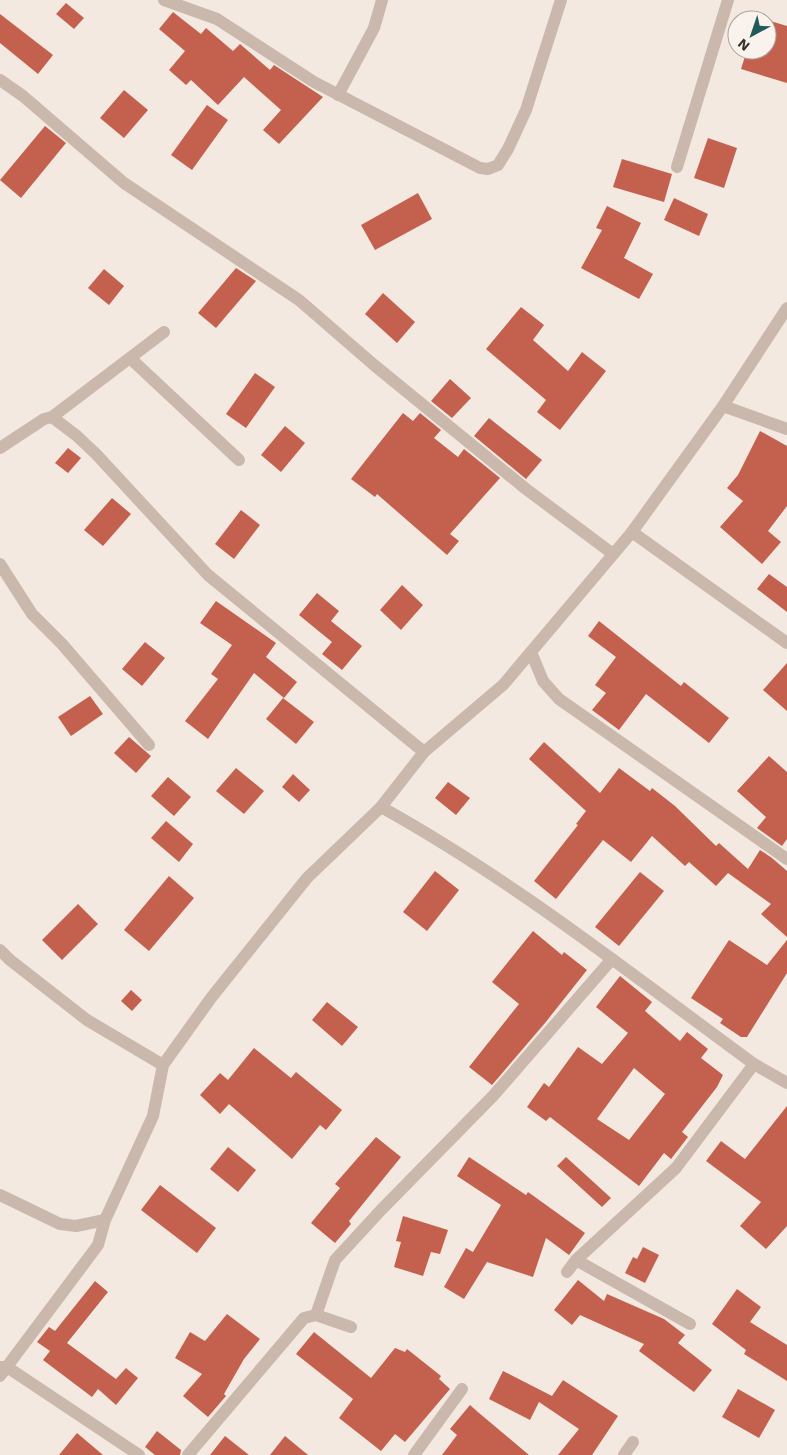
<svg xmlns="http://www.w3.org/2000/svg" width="787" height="1455" viewBox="0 0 787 1455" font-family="'Work Sans',sans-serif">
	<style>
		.building { fill: #c3614e; fill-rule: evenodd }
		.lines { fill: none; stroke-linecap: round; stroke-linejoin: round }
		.minor { stroke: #cbb8ac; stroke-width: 12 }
	</style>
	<rect width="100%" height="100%" fill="#f3e9e0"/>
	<g class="building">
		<polygon points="66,3 84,18 74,29 56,14"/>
		<polygon points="173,12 201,34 206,28 233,51 240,44 270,70 274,65 323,97 279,144 263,130 281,110 244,77 218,105 191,80 186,85 169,70 185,51 159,29"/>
		<polygon points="0,14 53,55 38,74 0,43"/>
		<polygon points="767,20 787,26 787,83 741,69 747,50 767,50"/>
		<polygon points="124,90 148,110 124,138 100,118"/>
		<polygon points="207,105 228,120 192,170 171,155"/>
		<polygon points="45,126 66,143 21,198 0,180"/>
		<polygon points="708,138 737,148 724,188 694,178"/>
		<polygon points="622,159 672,174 664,202 613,187"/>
		<polygon points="418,193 432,219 375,250 361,225"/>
		<polygon points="674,198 708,214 699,236 664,220"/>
		<polygon points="607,206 641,223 624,258 653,274 639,299 581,268 602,230 596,228"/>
		<polygon points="236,268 256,281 216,328 198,313"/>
		<polygon points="104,269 124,286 109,305 88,288"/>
		<polygon points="383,293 415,322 397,343 365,314"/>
		<polygon points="521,307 544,325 533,340 568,371 582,352 606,371 560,430 537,412 546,400 486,349"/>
		<polygon points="255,373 275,387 246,428 226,414"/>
		<polygon points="450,379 471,398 452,418 431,401"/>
		<polygon points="403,413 413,421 420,413 441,430 434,438 458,457 464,449 500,478 450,534 459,541 447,555 377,494 375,497 351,479"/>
		<polygon points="489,418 542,460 526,479 474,436"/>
		<polygon points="285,426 305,443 281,472 261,455"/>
		<polygon points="760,431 787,446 787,506 768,531 781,542 762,564 720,527 743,501 727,488 738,475"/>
		<polygon points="68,448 81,458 68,473 55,463"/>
		<polygon points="112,498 131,514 103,546 84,530"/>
		<polygon points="241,510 260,525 234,559 215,544"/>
		<polygon points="769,574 787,587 787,612 757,589"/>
		<polygon points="402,585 423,605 401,630 380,610"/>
		<polygon points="317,593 339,611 331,621 362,646 342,670 322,654 332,642 299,615"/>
		<polygon points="216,601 276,643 266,657 297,682 284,698 254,673 208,739 185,721 218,679 211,674 232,645 200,623"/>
		<polygon points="599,621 681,686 684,682 729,718 709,743 646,694 619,730 592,710 606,693 595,685 616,657 588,636"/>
		<polygon points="145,642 165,658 142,686 122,669"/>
		<polygon points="787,663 787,711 763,690"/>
		<polygon points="90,696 103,714 71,736 58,717"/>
		<polygon points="283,698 314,722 296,744 266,719"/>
		<polygon points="129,737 151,756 136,773 114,753"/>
		<polygon points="544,742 600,793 619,768 650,791 652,788 675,806 716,846 719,843 748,869 760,850 772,858 787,871 787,937 761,914 771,904 728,873 716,886 689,862 685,866 652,836 631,862 603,840 556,899 534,881 578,825 576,824 586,811 529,759"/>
		<polygon points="769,756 787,772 787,839 782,846 757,828 766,817 737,791"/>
		<polygon points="236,768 264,791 244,814 216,791"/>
		<polygon points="293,774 310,790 299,802 282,787"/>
		<polygon points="168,777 191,797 174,816 151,796"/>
		<polygon points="448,782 470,798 456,815 435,798"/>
		<polygon points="166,821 193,844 179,862 151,838"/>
		<polygon points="435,871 459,890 427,931 403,912"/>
		<polygon points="640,872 664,891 619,946 595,927"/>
		<polygon points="169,876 194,898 149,951 124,930"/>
		<polygon points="78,904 98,924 62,960 42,940"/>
		<polygon points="533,931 562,955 564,952 587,970 545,1023 492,1085 469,1067 519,1004 492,982"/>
		<polygon points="729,940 767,965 787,940 787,973 747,1037 741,1037 720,1023 723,1019 691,998"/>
		<path d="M620,976L652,1002L645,1011L680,1041L687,1032L708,1049L701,1058L723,1075L717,1087L682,1132L688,1137L671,1159L664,1153L639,1186L550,1117L546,1121L527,1107L544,1083L549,1087L578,1047L602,1064L628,1033L596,1007ZM634,1068L665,1094L629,1140L597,1119Z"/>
		<polygon points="131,990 142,1000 132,1011 121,1001"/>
		<polygon points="327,1002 358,1027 342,1046 312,1020"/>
		<polygon points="254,1048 291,1078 296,1072 342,1110 326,1130 320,1125 292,1159 229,1104 220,1114 200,1095 220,1073 228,1080"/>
		<polygon points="787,1106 787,1226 766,1249 740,1226 761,1202 706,1161 721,1141 745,1159"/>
		<polygon points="376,1137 401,1157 349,1221 351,1224 335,1243 311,1223 340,1188 335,1184"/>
		<polygon points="228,1147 256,1170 238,1192 210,1169"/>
		<polygon points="469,1157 526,1195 528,1192 585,1233 569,1255 546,1238 533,1277 487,1262 464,1299 444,1287 466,1248 473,1252 501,1205 457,1176"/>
		<polygon points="566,1157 611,1198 602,1207 557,1166"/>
		<polygon points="160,1185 216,1228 197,1253 141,1210"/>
		<polygon points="403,1216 448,1230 440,1254 431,1252 423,1276 394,1267 401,1242 396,1241"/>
		<polygon points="643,1247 659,1255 645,1283 625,1273 633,1257 637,1259"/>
		<polygon points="578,1280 604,1301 607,1294 664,1319 685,1335 678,1343 712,1370 694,1392 639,1351 644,1344 580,1315 572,1325 554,1310"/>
		<polygon points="95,1281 108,1292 67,1343 116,1379 126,1368 138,1378 116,1405 98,1389 92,1397 43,1360 50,1351 37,1342 49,1327 55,1331"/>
		<polygon points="737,1289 761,1307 750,1322 787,1345 787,1381 744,1354 746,1350 712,1324"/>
		<polygon points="227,1314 260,1339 244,1359 224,1394 226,1396 208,1417 183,1396 202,1374 175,1358 190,1332 205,1341"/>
		<polygon points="314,1332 371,1378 395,1348 405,1352 407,1349 441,1376 439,1379 450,1389 405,1442 395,1434 381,1451 339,1418 353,1399 296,1354"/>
		<polygon points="503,1371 552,1396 563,1380 618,1416 592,1455 558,1455 579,1429 539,1402 530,1420 489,1399"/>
		<polygon points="738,1389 775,1410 759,1438 722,1417"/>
		<polygon points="470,1405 479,1413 529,1455 442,1455 457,1435 450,1429"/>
		<polygon points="157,1431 181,1450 180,1455 155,1455 145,1447"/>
		<polygon points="77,1433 103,1455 59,1455"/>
		<polygon points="225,1436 249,1455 210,1455"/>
		<polygon points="285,1436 308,1455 270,1455"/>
	</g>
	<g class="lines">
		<g class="minor">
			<polyline points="164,0 217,19 314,82 480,168 488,169 498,165 508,149 526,110 561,0"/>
			<polyline points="0,80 23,96 124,183 299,300 374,365 526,489 613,554"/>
			<polyline points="338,95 374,28 382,0"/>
			<polyline points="677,167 728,0"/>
			<polyline points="130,358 239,460"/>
			<polyline points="723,406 787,429"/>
			<polyline points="52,417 77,436 96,454 208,575 424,752"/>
			<polyline points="0,448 44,419 52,417 164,332"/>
			<polyline points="632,532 787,643"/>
			<polyline points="0,564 32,614 62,644 149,745"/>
			<polyline points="531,652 543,681 559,699 787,859"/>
			<path d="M381,807C513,880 632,975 754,1064L787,1083"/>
			<polyline points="0,950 10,960 87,1020 163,1065"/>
			<polyline points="0,1195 60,1224 76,1226 105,1220"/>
			<polyline points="576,1260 690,1324"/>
			<polyline points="567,1272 576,1260 676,1168 754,1064"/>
			<polyline points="316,1315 335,1260 381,1210 493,1096 612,959"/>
			<polyline points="0,1367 7,1367 139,1455"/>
			<polyline points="0,1376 98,1245 105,1220 153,1116 163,1065 211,998 307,878 381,807 424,752 503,685 632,532 723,406 787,308"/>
			<polyline points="188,1455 304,1318 316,1315 351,1327"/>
			<polyline points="414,1455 462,1389"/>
			<polyline points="624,1455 633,1442"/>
		</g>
	</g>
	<g transform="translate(752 35) rotate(220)"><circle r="24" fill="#faf3ed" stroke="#ada49f"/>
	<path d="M0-4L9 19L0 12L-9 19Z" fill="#215a59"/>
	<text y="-8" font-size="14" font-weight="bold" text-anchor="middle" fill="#392e2b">N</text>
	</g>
</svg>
